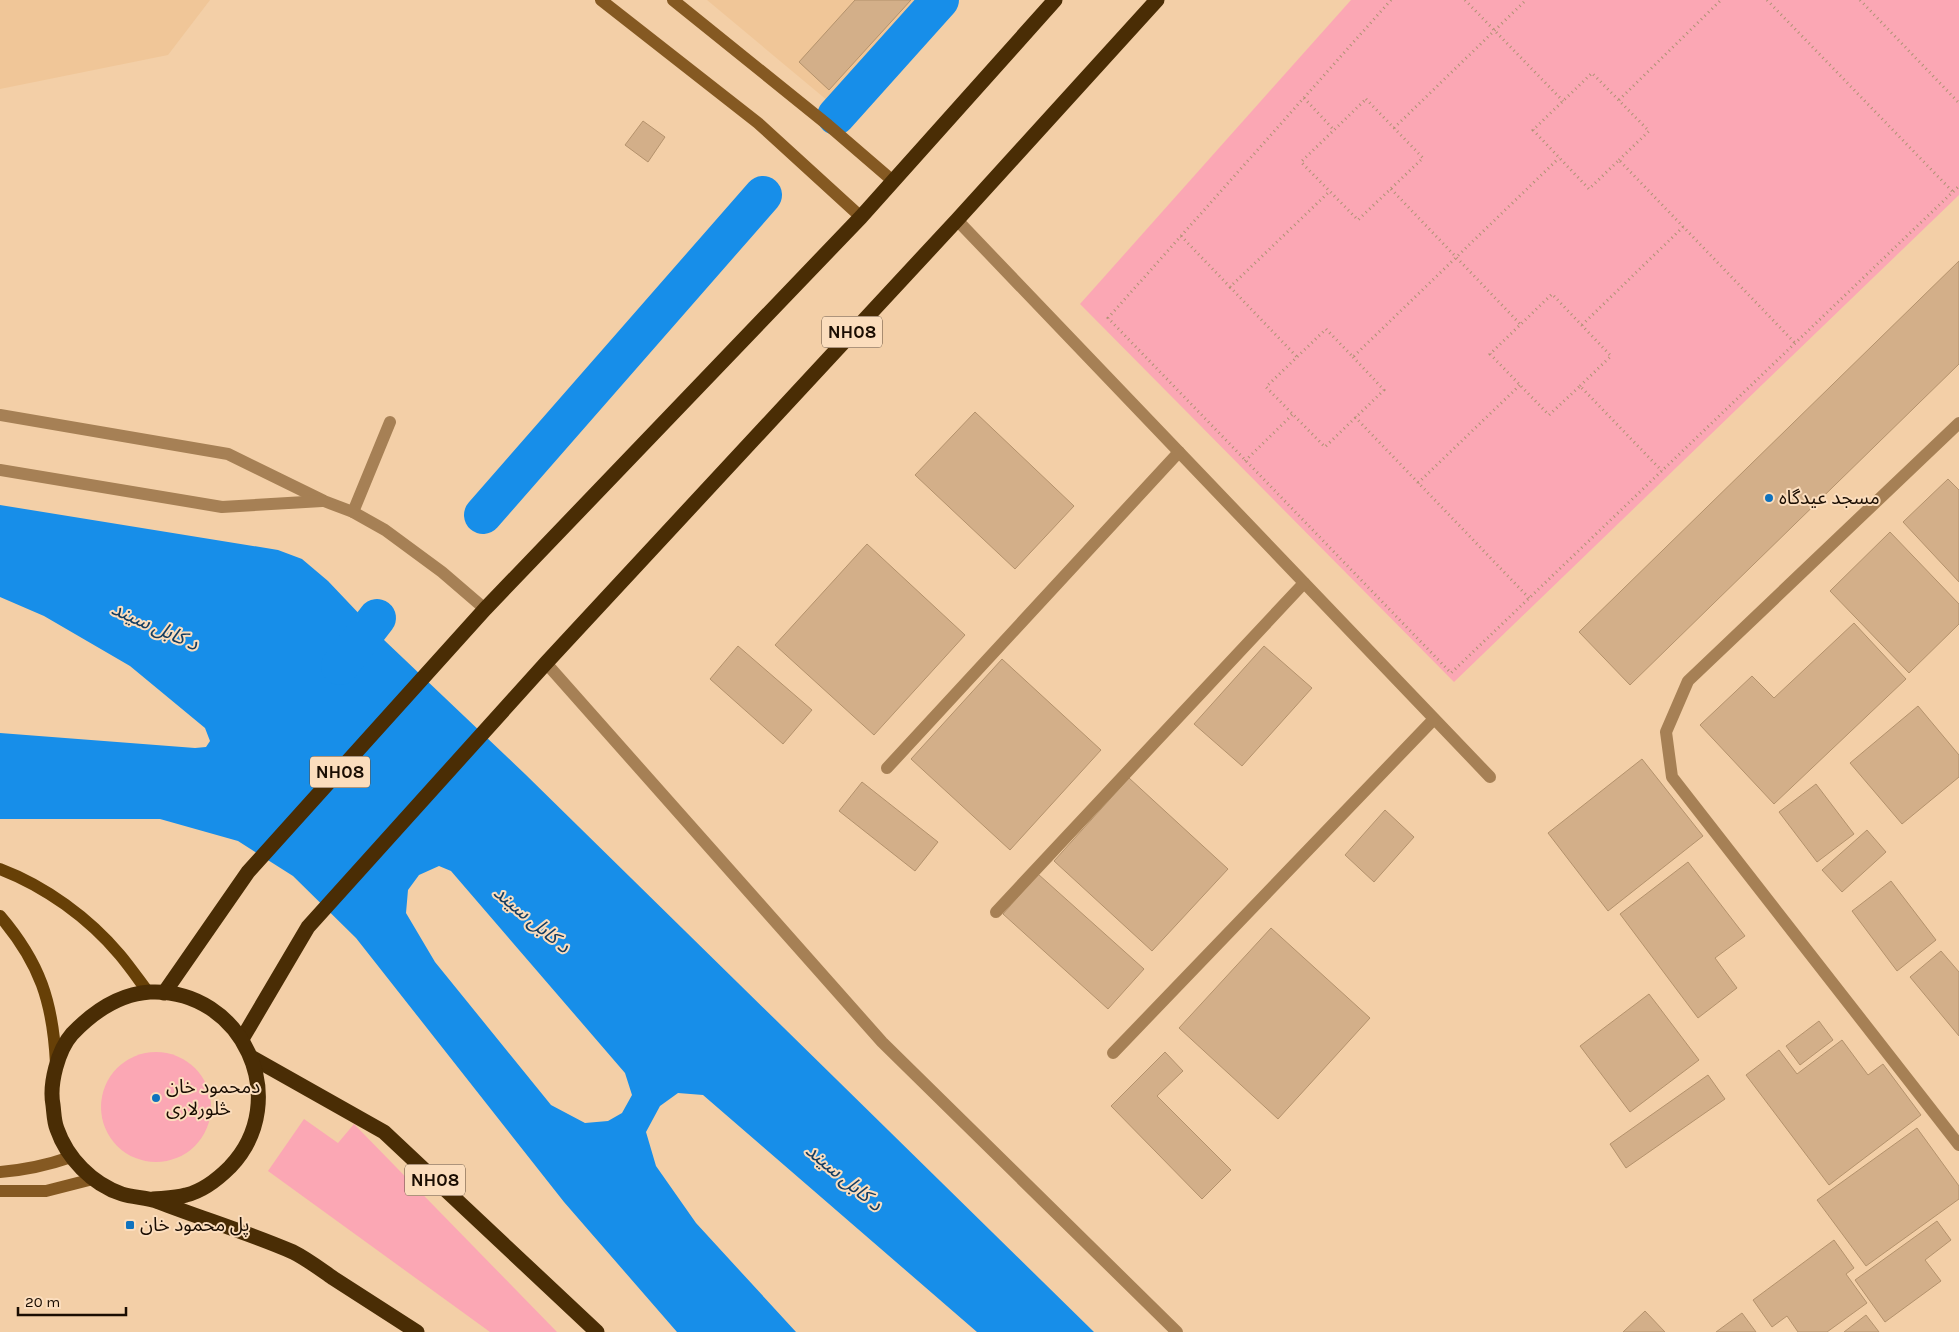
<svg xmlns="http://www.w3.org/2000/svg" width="1959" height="1332" viewBox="0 0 1959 1332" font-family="Karla,'Noto Sans Arabic',sans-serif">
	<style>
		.built { fill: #f0c698 }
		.green { fill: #fba7b4 }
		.water { fill: #178ee9; fill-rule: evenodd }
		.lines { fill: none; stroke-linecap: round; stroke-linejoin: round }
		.canal { stroke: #178ee9; stroke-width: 38 }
		.building { fill: #d3af89; stroke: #b4926c }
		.path { stroke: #ae9273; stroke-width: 3; stroke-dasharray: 1 4; stroke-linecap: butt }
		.lane { stroke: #a68055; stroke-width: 12 }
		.street { stroke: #a68055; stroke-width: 12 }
		.secondary { stroke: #855922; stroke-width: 12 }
		.primary { stroke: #674007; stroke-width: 12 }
		.highway { stroke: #4a2d05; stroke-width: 15 }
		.poi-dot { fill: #0f72be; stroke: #fbddbd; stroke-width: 2 }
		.labels { text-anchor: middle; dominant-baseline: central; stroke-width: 4; stroke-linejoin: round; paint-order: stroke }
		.shield { fill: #fbddbd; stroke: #5e4b3a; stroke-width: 1 }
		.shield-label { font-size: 18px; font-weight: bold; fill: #1a0d02 }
		.poi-label { font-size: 19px; fill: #1a0d02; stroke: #fbddbd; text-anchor: start }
		.water-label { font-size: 20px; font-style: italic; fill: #133c61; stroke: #fbddbd }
	</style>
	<rect width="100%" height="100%" fill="#f3cfa7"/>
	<g class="built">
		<polygon points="0,0 210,0 168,55 0,89"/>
		<polygon points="707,0 918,0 828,101"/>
	</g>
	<g class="green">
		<polygon points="1351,0 1959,0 1959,195 1454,682 1080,304"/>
		<circle cx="156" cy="1107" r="55"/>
		<polygon points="304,1119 338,1143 354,1124 557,1332 490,1332 268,1171"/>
	</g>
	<path class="water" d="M0,505L278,550L302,559L328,581L383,639L525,774L1094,1332H977L703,1095L678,1093L660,1106L646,1132L656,1166L696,1223L796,1332H677L564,1202L356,938L293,876L238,841L160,819H0V733L195,748L206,747L210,741L205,728L130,666L44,616L0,597ZM439,866L451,871L625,1073L632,1095L622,1113L608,1121L585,1123L551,1105L435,962L406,913L408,890L419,875Z"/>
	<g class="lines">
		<g class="canal">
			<polyline points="836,116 940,0"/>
			<polyline points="483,515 763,195"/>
			<polyline points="340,666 377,618"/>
		</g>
	</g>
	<g class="building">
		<polygon points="855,0 911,0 829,90 799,62"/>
		<polygon points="643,121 665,137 648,162 625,145"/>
		<polygon points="1959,261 1959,364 1630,685 1579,632"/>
		<polygon points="975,412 1074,506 1015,569 915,475"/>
		<polygon points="1948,479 1959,490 1959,582 1903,522"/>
		<polygon points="1890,532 1959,604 1959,624 1909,673 1830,591"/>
		<polygon points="867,544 965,635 874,735 775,645"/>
		<polygon points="1854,623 1906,679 1774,804 1700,725 1752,676 1774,698"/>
		<polygon points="738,646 812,710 783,744 710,679"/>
		<polygon points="1264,646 1312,688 1242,766 1194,724"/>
		<polygon points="1002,659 1101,750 1010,850 911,759"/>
		<polygon points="1918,706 1959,755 1959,777 1902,824 1850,763"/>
		<polygon points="1642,759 1703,836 1608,911 1548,833"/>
		<polygon points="1129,778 1228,869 1152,951 1054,861"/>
		<polygon points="862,782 938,842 915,871 839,811"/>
		<polygon points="1816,784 1854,834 1817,862 1779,812"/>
		<polygon points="1385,810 1414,837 1374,882 1345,855"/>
		<polygon points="1867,830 1886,852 1842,892 1822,870"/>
		<polygon points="1688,862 1745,936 1715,958 1737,988 1698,1018 1620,914"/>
		<polygon points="1038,874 1144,969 1108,1009 1003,914"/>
		<polygon points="1891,881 1936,940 1897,971 1852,911"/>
		<polygon points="1271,928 1370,1018 1278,1119 1179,1028"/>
		<polygon points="1941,951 1959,972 1959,1036 1910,977"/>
		<polygon points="1649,994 1699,1060 1630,1112 1580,1046"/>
		<polygon points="1819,1021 1833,1040 1800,1065 1786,1046"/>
		<polygon points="1842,1040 1868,1075 1883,1064 1921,1115 1829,1185 1746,1075 1779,1050 1797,1074"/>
		<polygon points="1165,1052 1183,1071 1157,1096 1231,1170 1202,1199 1111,1106"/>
		<polygon points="1708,1075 1725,1099 1626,1168 1610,1144"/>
		<polygon points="1917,1128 1959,1186 1959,1199 1866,1266 1817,1200"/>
		<polygon points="1937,1221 1951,1240 1925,1260 1941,1281 1885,1322 1855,1280"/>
		<polygon points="1834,1240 1854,1268 1846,1274 1867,1303 1827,1332 1798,1332 1787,1316 1772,1327 1753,1300"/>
		<polygon points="1645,1311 1665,1332 1623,1332"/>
		<polygon points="1742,1313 1756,1332 1716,1332"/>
		<polygon points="1866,1315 1879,1332 1844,1332"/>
	</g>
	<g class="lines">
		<g class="path">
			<polyline points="1391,0 1108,318 1451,673 1959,186"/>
			<polyline points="1465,0 1563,101"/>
			<polyline points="1767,0 1953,192"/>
			<polyline points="1860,0 1959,103"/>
			<polyline points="1304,98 1334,130"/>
			<polygon points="1366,99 1423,158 1358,220 1301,162"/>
			<polyline points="1619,100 1721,0"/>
			<polyline points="1394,128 1526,0"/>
			<polyline points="1619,160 1649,131 1592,73 1533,130 1589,189 1619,160 1795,343"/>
			<polyline points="1391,189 1521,325"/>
			<polyline points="1181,236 1230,287 1330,191"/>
			<polyline points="1230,287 1297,357"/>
			<polyline points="1582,325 1683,227"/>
			<polyline points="1353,357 1384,390 1325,447 1266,387 1326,329 1353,357 1559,158"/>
			<polyline points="1580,386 1611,356 1552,294 1490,354 1549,415 1580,386 1662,471"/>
			<polyline points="1355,417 1529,598"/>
			<polyline points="1245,461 1293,414"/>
			<polyline points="1418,483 1520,385"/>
		</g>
		<polyline class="lane" points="353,512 390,422"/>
		<g class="street">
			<polyline points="957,220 1490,777"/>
			<polyline points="0,415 228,454 324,501 353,512 385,530 442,572 485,609"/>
			<polyline points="1959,423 1688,681 1666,732 1672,777 1959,1145"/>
			<polyline points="0,470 222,507 322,501"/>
			<polyline points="546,663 882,1042 1177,1332"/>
			<polyline points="887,768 1179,452"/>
			<polyline points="996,912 1304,583"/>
			<polyline points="1113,1053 1434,719"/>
		</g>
		<g class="secondary">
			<polyline points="601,0 758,123 861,217"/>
			<polyline points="673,0 828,125 893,181"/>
			<path d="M0,1172C25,1170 48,1165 71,1157"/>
			<polyline points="0,1191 46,1191 93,1179"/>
		</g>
		<g class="primary">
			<path d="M0,869C45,886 89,918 120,955C130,967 139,980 148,992"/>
			<path d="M0,916C40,963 53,1002 56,1064"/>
		</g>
		<g class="highway">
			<polyline points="164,993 248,872 485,609 861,217 1055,0"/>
			<polyline points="242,1039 308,927 546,663 957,220 1157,0"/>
			<polyline points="251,1057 384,1132 597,1332"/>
			<path d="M153,1199C164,1198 176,1198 186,1195C203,1191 218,1179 230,1167C294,1100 242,988 150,992C118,994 93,1012 72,1034C58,1050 49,1084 53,1105C54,1113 54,1122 57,1129C67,1158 92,1184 122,1194C134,1198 147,1197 159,1202C203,1219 249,1233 293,1252C307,1259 320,1269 333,1278C361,1296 389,1314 417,1332"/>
		</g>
	</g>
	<g class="poi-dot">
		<circle cx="1769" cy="498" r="5"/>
		<circle cx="156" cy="1098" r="5"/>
		<rect x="125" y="1220" width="10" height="10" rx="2.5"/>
	</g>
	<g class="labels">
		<g class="shield">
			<rect x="822" y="316.5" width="60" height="31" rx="4"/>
			<rect x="310" y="756.5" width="60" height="31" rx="4"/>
			<rect x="405" y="1164.5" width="60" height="31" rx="4"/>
		</g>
		<g class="shield-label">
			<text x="852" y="332">NH08</text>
			<text x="340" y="772">NH08</text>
			<text x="435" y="1180">NH08</text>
		</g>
		<g class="poi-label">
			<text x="1779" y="498">مسجد عیدگاه</text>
			<text x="166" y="1087">دمحمود خان<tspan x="166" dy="22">څلورلاری</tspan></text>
			<text x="140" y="1225">پل محمود خان</text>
		</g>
		<g class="water-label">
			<text transform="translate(155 626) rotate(24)">د کابل سيند</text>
			<text transform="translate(532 919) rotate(40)">د کابل سيند</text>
			<text transform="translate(844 1177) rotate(40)">د کابل سيند</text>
		</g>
	</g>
	<path d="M18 1307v8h108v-8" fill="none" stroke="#1a0d02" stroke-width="2.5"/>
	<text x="25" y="1307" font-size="15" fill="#1a0d02" stroke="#fbddbd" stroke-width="4" paint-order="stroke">20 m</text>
</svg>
